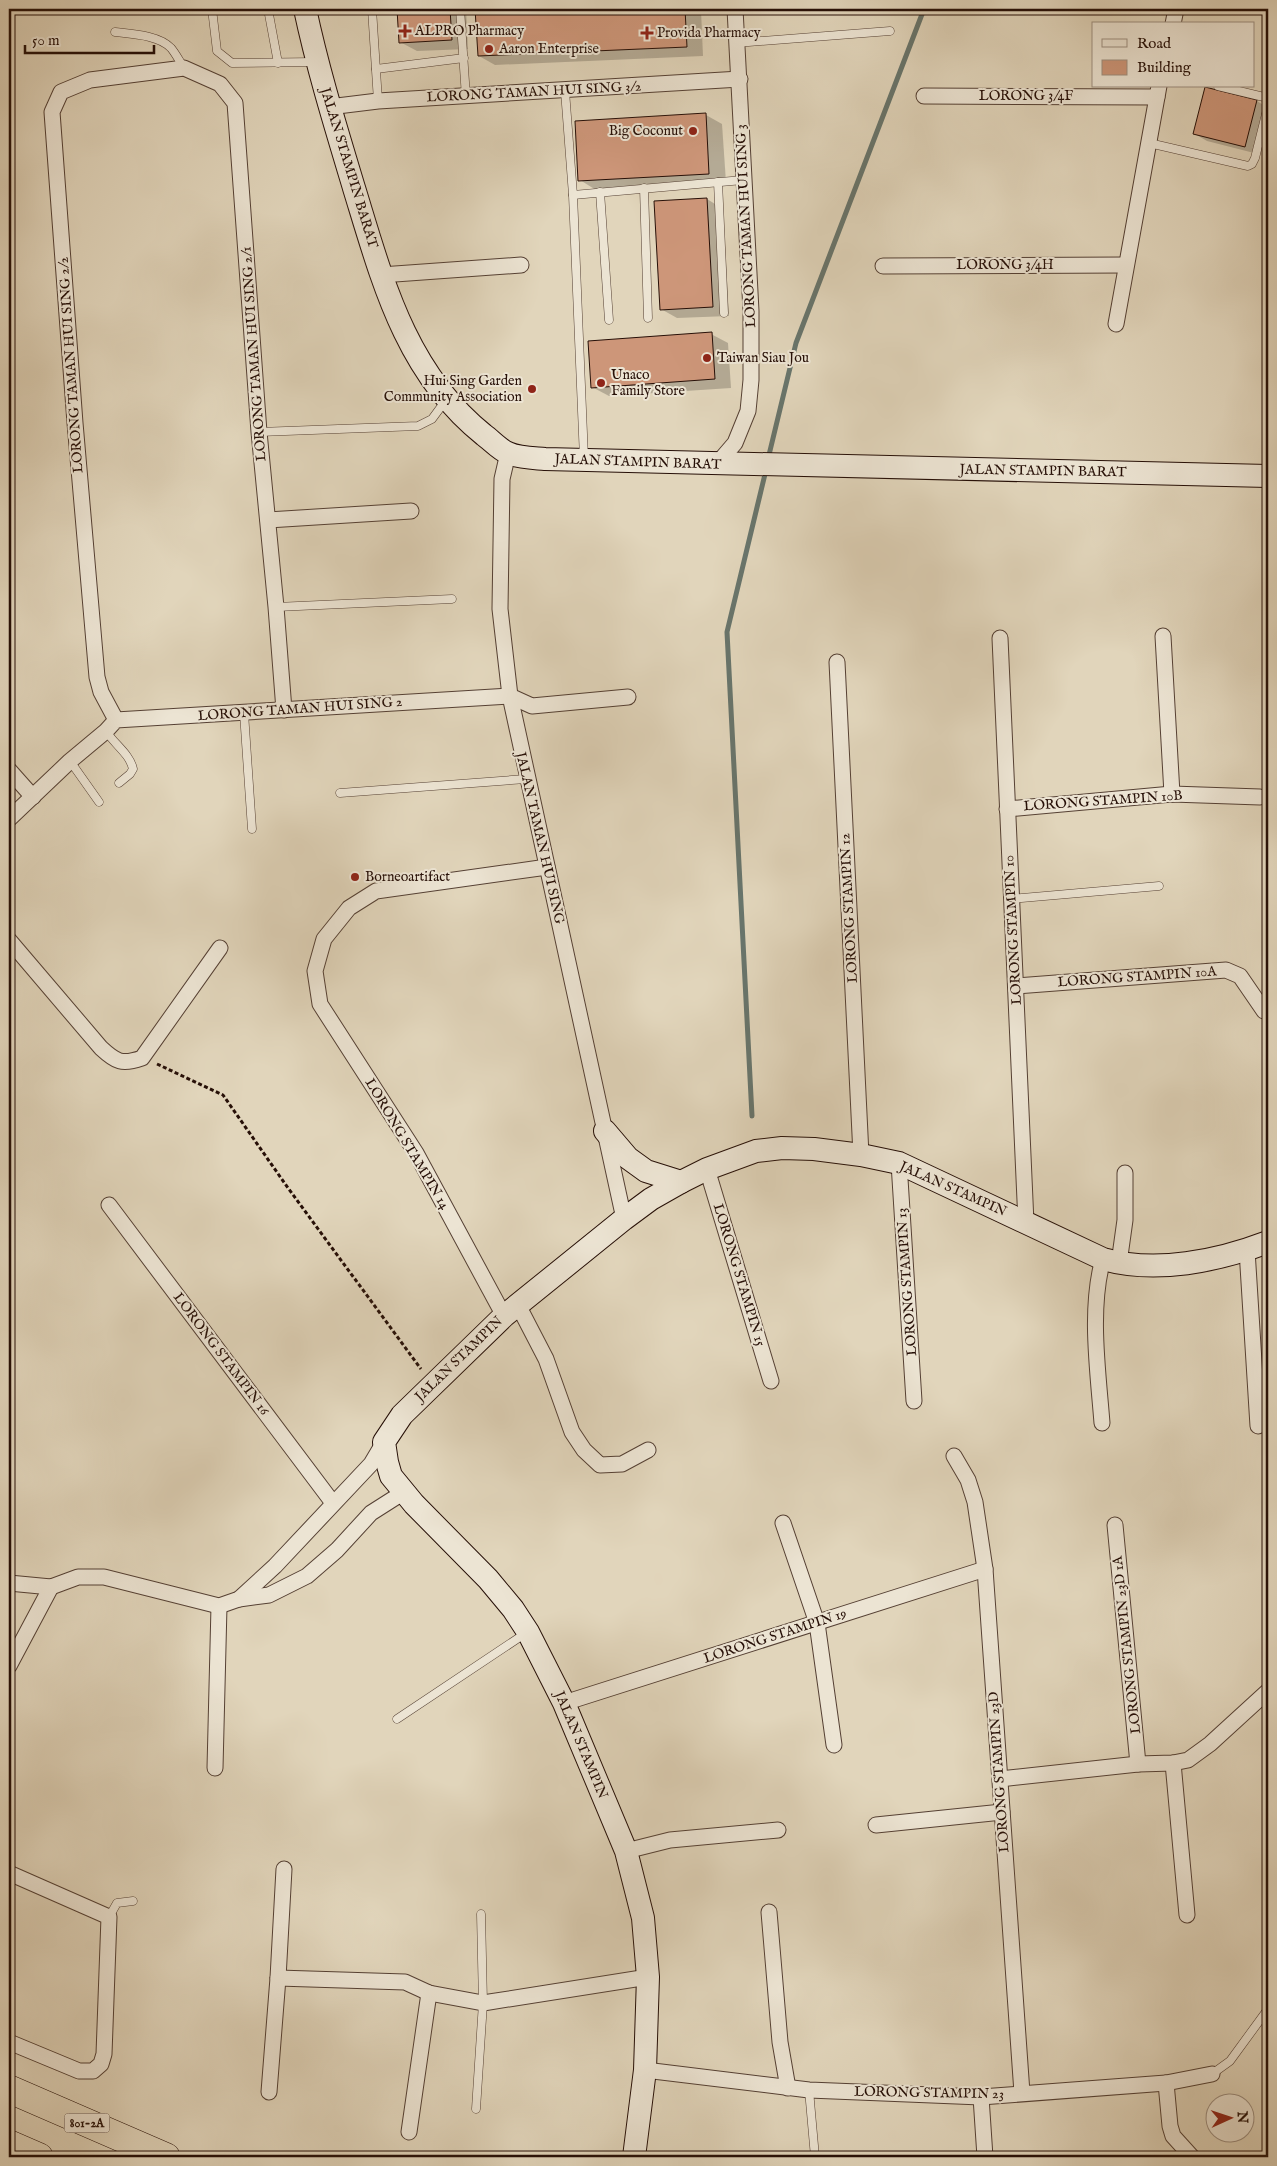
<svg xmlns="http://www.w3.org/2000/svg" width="1277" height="2166" viewBox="0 0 1277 2166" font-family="'IM FELL English',serif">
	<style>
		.shadow { fill: #0003 }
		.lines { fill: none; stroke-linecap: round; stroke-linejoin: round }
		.stream { stroke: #68756c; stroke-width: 5 }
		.building { fill: #cd9679; stroke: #260f07 }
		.lane-casing { stroke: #554034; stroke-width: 9 }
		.street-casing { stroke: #554034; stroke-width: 17 }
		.secondary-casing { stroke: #260f07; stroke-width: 24 }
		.highway-casing { stroke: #260f07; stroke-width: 29 }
		.path { stroke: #260f07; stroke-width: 3; stroke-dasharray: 4 2.5; stroke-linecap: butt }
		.lane { stroke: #ece4d3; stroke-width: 8 }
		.street { stroke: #ece4d3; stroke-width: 15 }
		.secondary { stroke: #ece4d3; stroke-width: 22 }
		.highway { stroke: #e1d5bb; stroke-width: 28 }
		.poi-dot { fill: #8f2418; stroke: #ece4d3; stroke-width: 2 }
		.labels { text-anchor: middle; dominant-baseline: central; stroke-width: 4; stroke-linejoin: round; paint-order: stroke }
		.shield { fill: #ece4d3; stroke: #614f44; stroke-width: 1 }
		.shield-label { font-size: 12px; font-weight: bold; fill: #260f07 }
		.poi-label { font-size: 14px; fill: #260f07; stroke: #ece4d3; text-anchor: start }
		.street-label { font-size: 14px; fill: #260f07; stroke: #ece4d3 }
	</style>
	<rect width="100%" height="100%" fill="#e1d5bb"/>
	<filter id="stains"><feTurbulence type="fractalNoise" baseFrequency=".004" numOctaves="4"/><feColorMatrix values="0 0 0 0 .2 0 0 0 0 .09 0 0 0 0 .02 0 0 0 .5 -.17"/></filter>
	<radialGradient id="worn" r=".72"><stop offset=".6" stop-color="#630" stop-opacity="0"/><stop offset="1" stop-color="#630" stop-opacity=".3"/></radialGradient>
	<g class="shadow">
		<polygon points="398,9 466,9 468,49 417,51 400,42"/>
		<polygon points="504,9 699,9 701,10 703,56 495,65 479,56 477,10"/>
		<polygon points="1257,101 1268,108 1258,154 1207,141 1195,134"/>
		<polygon points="706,115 722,124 726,182 596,190 580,180"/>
		<polygon points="707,199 723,209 729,316 677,318 661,309"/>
		<polygon points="711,334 728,343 731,388 609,396 592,387"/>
	</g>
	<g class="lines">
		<g class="stream">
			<polyline points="768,459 796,343 924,9"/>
			<polyline points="752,1116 727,632 766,470"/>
		</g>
	</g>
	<g class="building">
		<polygon points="397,9 450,9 452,40 399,43"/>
		<polygon points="475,9 685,9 687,47 478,56"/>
		<polygon points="1205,87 1257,100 1245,147 1193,134"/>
		<polygon points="706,113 709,174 578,181 575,121"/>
		<polygon points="707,198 713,307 660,310 654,201"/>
		<polygon points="712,332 715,379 591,388 588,341"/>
	</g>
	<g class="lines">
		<defs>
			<g id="lane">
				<polyline points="212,9 217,51 232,63 315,62"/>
				<polyline points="268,9 278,63"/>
				<polyline points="372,9 378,101"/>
				<polyline points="460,9 466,97"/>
				<path d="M115,32C132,34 159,35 171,48C176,54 180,62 184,68"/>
				<polyline points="736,43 890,31"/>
				<polyline points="376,69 464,58"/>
				<polyline points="1218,86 1268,98"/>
				<polyline points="565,91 573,195 584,458"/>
				<polyline points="1149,143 1248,166 1252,164 1255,158 1268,106"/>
				<polyline points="718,182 724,313"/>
				<polyline points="644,188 648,318"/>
				<polyline points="600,192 609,320"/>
				<polyline points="573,195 743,180"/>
				<polyline points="259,432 418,426 432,419 446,400"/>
				<polyline points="276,607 452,599"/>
				<polyline points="244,713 252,829"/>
				<path d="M106,731C114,744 130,754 133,769L130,774L119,783"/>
				<polyline points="70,761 99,802"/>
				<polyline points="340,793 526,779"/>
				<polyline points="1011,899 1159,886"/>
				<polyline points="397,1719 526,1633"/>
				<polyline points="109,1917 117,1903 133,1901"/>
				<polyline points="1212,2074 1230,2061 1268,2009"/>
				<polyline points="809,2090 815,2157"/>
				<polyline points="476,2109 483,2003 481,1914"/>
			</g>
			<g id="street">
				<polyline points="1173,24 1176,9"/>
				<polyline points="924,96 1157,97"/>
				<polyline points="329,107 378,101 740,79"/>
				<polyline points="883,266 1126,265"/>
				<polyline points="381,275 521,265"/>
				<polyline points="1116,324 1159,86"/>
				<polyline points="508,453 502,479 500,609 510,696 624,1219"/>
				<polyline points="717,464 735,443 748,411 751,380 751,311 735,9"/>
				<polyline points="268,520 411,511"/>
				<polyline points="1163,636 1172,794"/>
				<polyline points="1000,638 1026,1223"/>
				<polyline points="837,662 861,1155"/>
				<polyline points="116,720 101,692 97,677 75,423 52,112 61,92 90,80 184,68 220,84 235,103 259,432 276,607 284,710"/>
				<polyline points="9,770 33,797"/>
				<polyline points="1007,809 1172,794 1260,797"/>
				<polyline points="9,819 70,761 106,731 116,720 510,696 532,706 628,697"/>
				<path d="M9,940L101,1048C116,1062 122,1065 142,1058L220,948"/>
				<polyline points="1016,986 1226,970 1240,976 1264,1011 1268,1012"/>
				<polyline points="899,1163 914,1401"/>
				<polyline points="707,1169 771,1381"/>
				<polyline points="109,1205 333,1503"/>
				<polyline points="1247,1250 1258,1426"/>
				<polyline points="1119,1263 1125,1220 1125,1173"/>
				<polyline points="518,1305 546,1359 572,1432 584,1450 600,1465 622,1464 648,1450"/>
				<polyline points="504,1316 416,1153 320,1004 315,971 324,939 349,908 376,891 547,867"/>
				<path d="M1102,1423C1098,1371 1089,1309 1103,1259"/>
				<polyline points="954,1456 968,1480 975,1502 985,1569 1022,2093"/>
				<polyline points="783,1523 817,1623 834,1745"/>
				<polyline points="1115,1525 1138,1764"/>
				<polyline points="9,1583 51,1587 78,1577 104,1577 219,1606 239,1599 275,1566 371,1464 384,1442"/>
				<polyline points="239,1599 269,1595 307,1576 337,1550 371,1513 404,1492"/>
				<polyline points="9,1666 51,1587"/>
				<polyline points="564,1703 985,1569"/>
				<polyline points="1173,1763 1187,1915"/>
				<polyline points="215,1768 219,1606"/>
				<polyline points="1000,1779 1138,1764 1173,1763 1188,1760 1210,1744 1268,1691"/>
				<polyline points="876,1825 1002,1812"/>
				<polyline points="626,1851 670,1840 778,1830"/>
				<polyline points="9,1873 109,1917 104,2054 101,2064 93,2071 79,2071 9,2042"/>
				<polyline points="769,1912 780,2042 788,2088"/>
				<polyline points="278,1978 405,1982 429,1993 483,2003 648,1977"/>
				<polyline points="645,2070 809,2090 981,2097 1166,2083 1212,2074"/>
				<polyline points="1166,2083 1170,2126 1173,2136 1192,2157"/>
				<polyline points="269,2092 278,1978 284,1869"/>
				<polyline points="981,2097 985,2157"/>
				<polyline points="409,2132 429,1993"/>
			</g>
			<g id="secondary">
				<path d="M305,9C318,70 336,128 354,188C382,279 405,372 484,435C491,440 500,450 508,453C518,458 534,458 545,459L1268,476"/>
				<polyline points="605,1131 628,1158 646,1171 681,1182"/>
				<path d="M634,2157L645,2070L648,1977L643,1918L626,1851L564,1703L528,1632L513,1609L488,1579L414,1504L391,1476L387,1462L384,1442L402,1415L504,1316L624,1219L651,1199L681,1182L707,1169L756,1151L782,1148L814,1149L861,1155L899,1163L1103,1259C1156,1274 1218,1261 1268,1242"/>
			</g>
			<g id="highway">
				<polyline points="9,2089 166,2157"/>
				<polyline points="9,2144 39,2157"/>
			</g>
		</defs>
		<use href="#lane" class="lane-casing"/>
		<use href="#street" class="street-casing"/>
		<use href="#secondary" class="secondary-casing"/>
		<use href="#highway" class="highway-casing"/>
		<polyline class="path" points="157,1064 223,1095 288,1188 421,1369"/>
		<use href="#lane" class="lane"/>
		<use href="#street" class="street"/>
		<use href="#secondary" class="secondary"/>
		<use href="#highway" class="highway"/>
	</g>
	<g class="poi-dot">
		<path d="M402.5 23.5h5v5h5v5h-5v5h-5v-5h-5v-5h5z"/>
		<path d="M644.5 25.5h5v5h5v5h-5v5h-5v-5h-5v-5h5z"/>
		<circle cx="489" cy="49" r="5"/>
		<circle cx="693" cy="131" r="5"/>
		<circle cx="707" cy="358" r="5"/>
		<circle cx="601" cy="383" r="5"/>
		<circle cx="532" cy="389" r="5"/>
		<circle cx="355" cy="877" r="5"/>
	</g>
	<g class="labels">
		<rect class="shield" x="64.5" y="2113.5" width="45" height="19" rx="4"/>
		<g class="shield-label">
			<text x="87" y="2123">801-2A</text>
		</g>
		<g class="poi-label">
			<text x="415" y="31">ALPRO Pharmacy</text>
			<text x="657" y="33">Provida Pharmacy</text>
			<text x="499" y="49">Aaron Enterprise</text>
			<text x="683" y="131" text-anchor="end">Big Coconut</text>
			<text x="717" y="358">Taiwan Siau Jou</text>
			<text x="611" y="375">Unaco<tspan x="611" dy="16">Family Store</tspan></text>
			<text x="522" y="381" text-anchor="end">Hui Sing Garden<tspan x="522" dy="16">Community Association</tspan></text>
			<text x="365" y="877">Borneoartifact</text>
		</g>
		<g class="street-label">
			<text transform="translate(534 92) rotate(-3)">LORONG TAMAN HUI SING 3/2</text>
			<text x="1026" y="96">LORONG 3/4F</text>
			<text transform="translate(349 168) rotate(73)">JALAN STAMPIN BARAT</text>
			<text transform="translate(746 226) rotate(-93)">LORONG TAMAN HUI SING 3</text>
			<text x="1005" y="265">LORONG 3/4H</text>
			<text transform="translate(254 354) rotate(-94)">LORONG TAMAN HUI SING 2/1</text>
			<text transform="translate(71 365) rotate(-94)">LORONG TAMAN HUI SING 2/2</text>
			<text transform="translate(638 462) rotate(2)">JALAN STAMPIN BARAT</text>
			<text transform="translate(1043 471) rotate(1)">JALAN STAMPIN BARAT</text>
			<text transform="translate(300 709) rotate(-4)">LORONG TAMAN HUI SING 2</text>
			<text transform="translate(1103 801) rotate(-4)">LORONG STAMPIN 10B</text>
			<text transform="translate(540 838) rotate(77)">JALAN TAMAN HUI SING</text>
			<text transform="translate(849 908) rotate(-93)">LORONG STAMPIN 12</text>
			<text transform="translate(1013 930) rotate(-93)">LORONG STAMPIN 10</text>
			<text transform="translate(1137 977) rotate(-4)">LORONG STAMPIN 10A</text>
			<text transform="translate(407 1144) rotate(59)">LORONG STAMPIN 14</text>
			<text transform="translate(953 1189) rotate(24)">JALAN STAMPIN</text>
			<text transform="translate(739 1275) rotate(73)">LORONG STAMPIN 15</text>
			<text transform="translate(907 1282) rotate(-94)">LORONG STAMPIN 13</text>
			<text transform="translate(221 1354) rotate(53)">LORONG STAMPIN 16</text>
			<text transform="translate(459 1359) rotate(-44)">JALAN STAMPIN</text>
			<text transform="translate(775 1636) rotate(-18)">LORONG STAMPIN 19</text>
			<text transform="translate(1127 1645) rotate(-96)">LORONG STAMPIN 23D 1A</text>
			<text transform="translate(581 1745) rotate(67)">JALAN STAMPIN</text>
			<text transform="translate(999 1772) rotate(-94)">LORONG STAMPIN 23D</text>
			<text transform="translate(929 2093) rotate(1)">LORONG STAMPIN 23</text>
		</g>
	</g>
	<rect width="1277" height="2166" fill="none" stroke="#e1d5bb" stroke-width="30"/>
	<rect x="10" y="10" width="1257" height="2146" fill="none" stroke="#260f07" stroke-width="2.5"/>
	<rect x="15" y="15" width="1247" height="2136" fill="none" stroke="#260f07"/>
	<rect x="1092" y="22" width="162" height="65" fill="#ece4d3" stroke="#9d8f81"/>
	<rect x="1102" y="39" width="25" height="8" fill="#ece4d3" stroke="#9d8f81"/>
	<text x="1137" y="48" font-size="15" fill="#260f07">Road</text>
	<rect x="1102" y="60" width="25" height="15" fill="#cd9679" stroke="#9d8f81"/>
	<text x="1137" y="72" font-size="15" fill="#260f07">Building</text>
	<g transform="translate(1230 2118) rotate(87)"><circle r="24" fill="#ece4d3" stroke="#9d8f81"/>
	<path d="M0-4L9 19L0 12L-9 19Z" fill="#8f2418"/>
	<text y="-8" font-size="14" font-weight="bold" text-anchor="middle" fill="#260f07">N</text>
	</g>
	<path d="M25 45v8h129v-8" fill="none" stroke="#260f07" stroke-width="2.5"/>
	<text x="32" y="45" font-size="15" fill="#260f07" stroke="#ece4d3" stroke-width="4" paint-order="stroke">50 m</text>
	<rect width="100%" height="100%" filter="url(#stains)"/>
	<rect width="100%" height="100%" fill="url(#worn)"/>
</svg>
